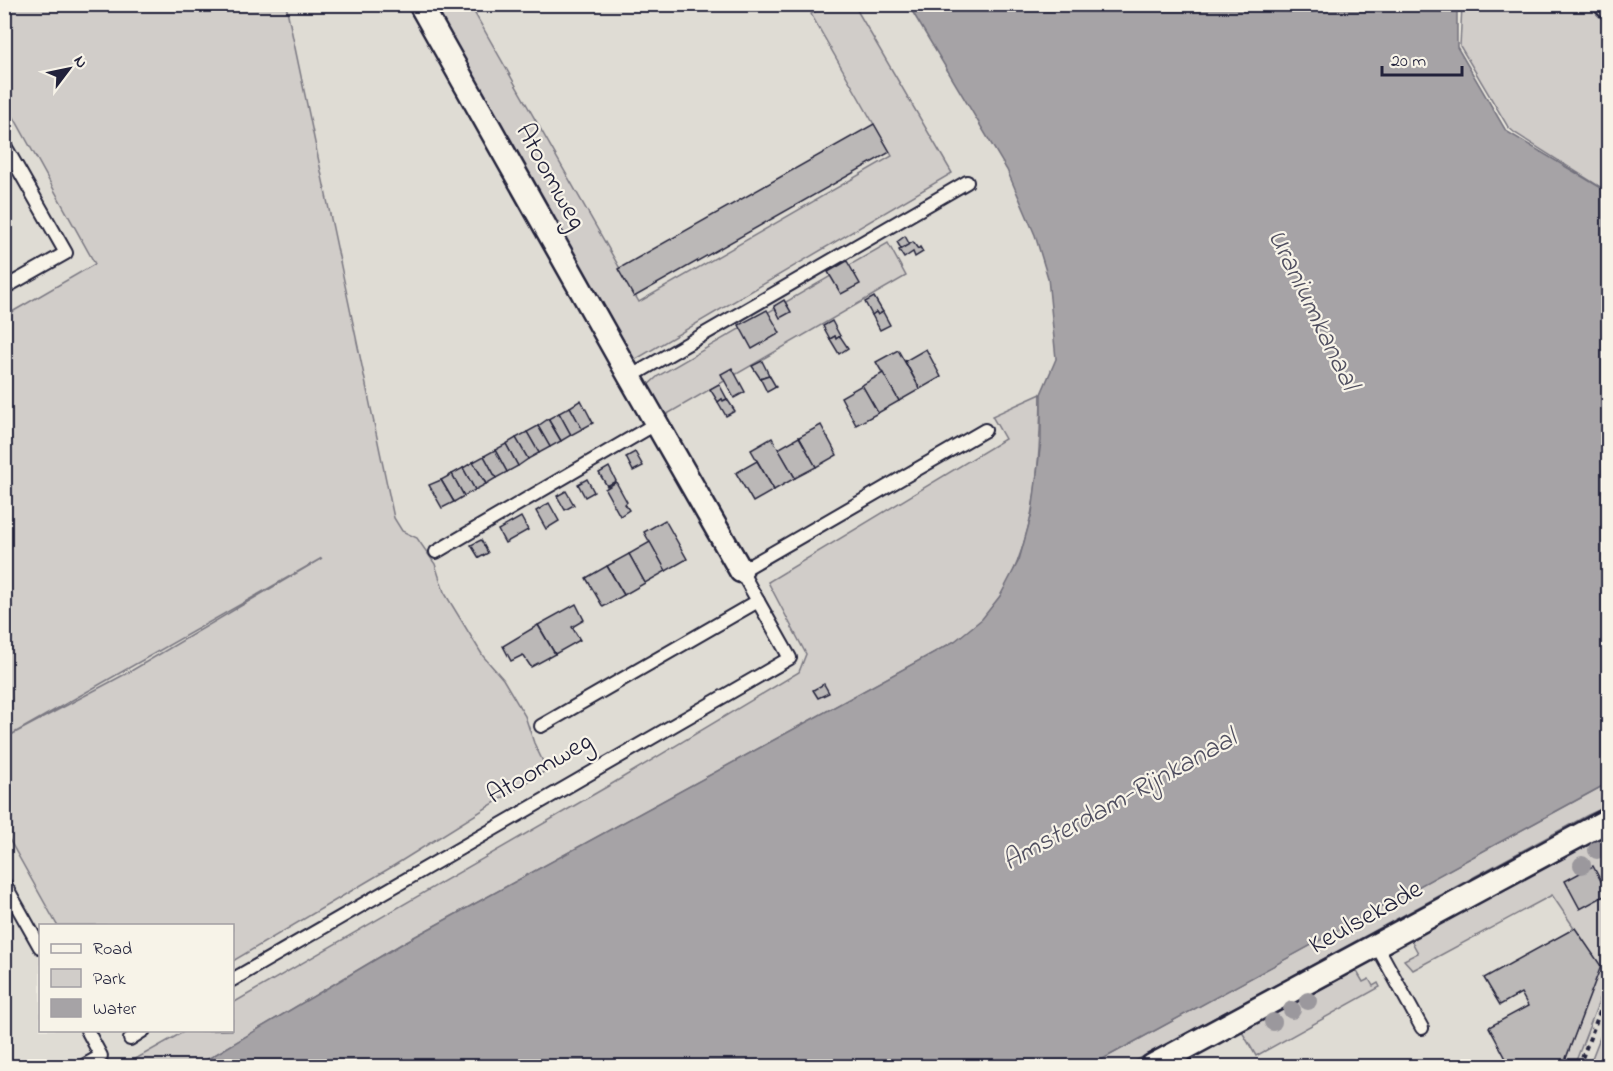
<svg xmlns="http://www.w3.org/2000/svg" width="1613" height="1071" viewBox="0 0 1613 1071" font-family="'Indie Flower',sans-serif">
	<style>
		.built { fill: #dfdcd4; fill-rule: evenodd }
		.green { fill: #d1cdc9; stroke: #7a7882; stroke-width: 1.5; fill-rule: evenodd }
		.water { fill: #a6a3a6; stroke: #716f7b; stroke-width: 1.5 }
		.building { fill: #bbb8b7; stroke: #22223b; stroke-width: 1.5 }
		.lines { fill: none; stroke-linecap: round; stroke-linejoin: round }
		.service-casing { stroke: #22223b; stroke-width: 16 }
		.minor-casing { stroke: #22223b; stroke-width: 27 }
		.path { stroke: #22223b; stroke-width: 4; stroke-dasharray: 4.5 4.5; stroke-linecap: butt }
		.service { stroke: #f7f3e8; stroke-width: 12 }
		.minor { stroke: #f7f3e8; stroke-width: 22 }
		.tree { fill: #9b989d }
		.labels { text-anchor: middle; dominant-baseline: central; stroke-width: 4.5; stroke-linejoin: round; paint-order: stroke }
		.street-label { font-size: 27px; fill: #22223b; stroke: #f7f3e8 }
		.water-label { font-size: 28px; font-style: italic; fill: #504f60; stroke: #f7f3e8 }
	</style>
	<rect width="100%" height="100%" fill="#eeebe1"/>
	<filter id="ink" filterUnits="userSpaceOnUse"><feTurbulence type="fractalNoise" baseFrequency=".0167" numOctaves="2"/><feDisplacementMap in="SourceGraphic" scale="12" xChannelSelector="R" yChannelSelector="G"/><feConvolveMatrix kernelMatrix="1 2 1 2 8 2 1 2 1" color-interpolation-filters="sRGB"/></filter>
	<g filter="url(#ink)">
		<g class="built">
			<path d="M5,5H913V11L1007,170L1020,196L1035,235L1048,278L1056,359L1041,394V441L1032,513L615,826L405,942L196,1066H5ZM40,926H232V1030H40Z"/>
			<polygon points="1608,783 1608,1066 1090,1066 1549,816"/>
		</g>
		<g class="green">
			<path d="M5,4L286,5L394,518L402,531L417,538L435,564L444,592L483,656L503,679L525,716L534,743L547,770L390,868L233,961L232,926L57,925L5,832V316L95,264L5,101ZM322,558L131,671L9,736Z"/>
			<polygon points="434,5 470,5 639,302 892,156 811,14 826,5 854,5 952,173 633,361"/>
			<polygon points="1462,5 1604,5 1608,16 1608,192 1515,133 1508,127 1460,46"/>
			<polygon points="888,243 906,276 664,416 647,386 658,376"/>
			<path d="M1041,394C1040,470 1036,558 984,618C976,627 964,634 955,641L405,942L196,1066H123L185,1031L232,1030L233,1003L610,785L799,672L806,654L768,582L1005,439L992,416Z"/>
			<polygon points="1608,783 1608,806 1588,815 1126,1066 1090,1066"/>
			<polygon points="1599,838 1608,842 1608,978 1574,1066 1563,1066 1600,966 1552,895 1413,970 1404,960 1418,953 1411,940 1415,937"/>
			<polygon points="1356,970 1363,982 1369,979 1373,986 1378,983 1380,987 1256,1056 1242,1032"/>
			<polygon points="1608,1017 1608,1058 1605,1066 1589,1066"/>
		</g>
		<polygon class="water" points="913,5 1457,5 1457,47 1506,131 1608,192 1608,783 1090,1066 196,1066 405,942 955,641 982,619 1000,596 1019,560 1032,513 1041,441 1041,394 1056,359 1048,278 1035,235 1007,170 912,11"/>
		<g class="building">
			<polygon points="874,124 890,152 634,297 618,269"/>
			<polygon points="905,236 911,247 903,252 897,242"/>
			<polygon points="913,242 918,249 920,247 923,252 915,257 913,252 904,258 899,250"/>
			<polygon points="847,261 860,284 841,294 828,272"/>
			<polygon points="874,297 883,312 878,315 876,312 872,315 865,302"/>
			<polygon points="784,300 791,312 780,318 774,306"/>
			<polygon points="767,310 780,333 752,349 739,325"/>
			<polygon points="876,312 878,315 883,312 890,325 880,330 872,315"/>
			<polygon points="832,321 840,336 836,339 835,336 830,339 823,326"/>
			<polygon points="835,336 836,339 840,336 848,348 839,354 830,339"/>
			<polygon points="926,349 941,377 920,389 905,361"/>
			<polygon points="898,350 920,389 899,401 876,362"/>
			<polygon points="762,361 769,375 760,378 752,366"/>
			<polygon points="732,368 745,392 734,398 721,374"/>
			<polygon points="883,373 899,401 878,413 862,385"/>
			<polygon points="769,375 776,387 767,392 760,378"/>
			<polygon points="719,384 727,399 723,401 722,399 718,402 710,389"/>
			<polygon points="862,385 878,413 856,425 841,397"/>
			<polygon points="722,399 723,401 727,399 735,411 726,416 718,402"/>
			<polygon points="581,400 593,423 582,429 570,407"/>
			<polygon points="570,407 582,429 571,435 559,413"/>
			<polygon points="559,413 571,435 561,441 548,419"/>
			<polygon points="548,419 561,441 550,447 538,426"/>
			<polygon points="821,425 837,455 816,467 799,437"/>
			<polygon points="538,426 550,447 539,453 527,432"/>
			<polygon points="527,432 539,453 528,459 516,438"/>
			<polygon points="799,437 816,467 795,478 778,449"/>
			<polygon points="516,438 528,459 518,466 506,444"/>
			<polygon points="772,438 795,478 774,490 751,450"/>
			<polygon points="506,444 518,466 507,472 495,450"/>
			<polygon points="495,450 507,472 496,478 484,456"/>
			<polygon points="635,452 643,466 633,471 626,457"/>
			<polygon points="484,456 496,478 486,484 473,462"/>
			<polygon points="757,461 774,490 753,502 736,473"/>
			<polygon points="473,462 486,484 475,490 463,468"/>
			<polygon points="609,467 616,481 607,486 599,473"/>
			<polygon points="463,468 475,490 464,496 452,474"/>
			<polygon points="452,474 464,496 454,502 441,480"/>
			<polygon points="587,479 594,492 585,497 578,484"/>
			<polygon points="441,480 454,502 442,508 429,485"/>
			<polygon points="616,482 627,502 625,504 629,510 620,516 605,489"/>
			<polygon points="566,491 574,505 565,510 557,496"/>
			<polygon points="549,503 559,521 546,529 536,511"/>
			<polygon points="521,517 528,530 505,543 498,530"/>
			<polygon points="665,520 687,559 666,571 644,532"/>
			<polygon points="481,540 488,553 479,558 471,545"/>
			<polygon points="650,542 666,571 645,583 629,554"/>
			<polygon points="629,554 645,583 624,595 607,566"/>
			<polygon points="607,566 624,595 603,607 586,578"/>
			<polygon points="576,604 584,620 572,627 580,640 555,654 538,625"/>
			<polygon points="538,625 555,654 531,667 523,655 511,661 503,646"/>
			<polygon points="824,684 829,693 818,698 813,690"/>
			<polygon points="1593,866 1608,894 1580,909 1565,881"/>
			<polygon points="1575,928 1601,966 1563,1066 1510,1066 1489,1027 1528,1006 1521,993 1500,1005 1484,978"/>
		</g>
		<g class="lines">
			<defs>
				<g id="service">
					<polyline points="4,144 66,253 4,288"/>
					<polyline points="630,377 967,182"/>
					<polyline points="436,552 657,423"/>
					<polyline points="541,726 758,601"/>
					<polyline points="4,883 40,947"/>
					<polyline points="1376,944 1422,1028"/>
					<polyline points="232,980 790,658 741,571 985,430"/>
					<polyline points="130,1039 144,1030"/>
					<polyline points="83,1066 101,1056 87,1030"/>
				</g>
				<g id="minor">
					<polyline points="420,4 630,377 741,571"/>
					<polyline points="1605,4 1608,7"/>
					<polyline points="1152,1066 1608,820"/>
				</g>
			</defs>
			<use href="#service" class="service-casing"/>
			<use href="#minor" class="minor-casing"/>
			<polyline class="path" points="1579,1066 1608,991"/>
			<use href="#service" class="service"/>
			<use href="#minor" class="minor"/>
		</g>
		<g class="tree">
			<circle cx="1597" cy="850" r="9"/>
			<circle cx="1582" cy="865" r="9"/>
			<circle cx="1308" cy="1001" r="9"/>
			<circle cx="1292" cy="1010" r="9"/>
			<circle cx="1273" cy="1022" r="9"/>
		</g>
	</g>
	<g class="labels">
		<g class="street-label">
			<text transform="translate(550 177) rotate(61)">Atoomweg</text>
			<text transform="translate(540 769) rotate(-30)">Atoomweg</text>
			<text transform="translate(1366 918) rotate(-29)">Keulsekade</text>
		</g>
		<g class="water-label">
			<text transform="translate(1312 310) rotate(64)">Uraniumkanaal</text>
			<text transform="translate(1120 801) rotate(-29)">Amsterdam-Rijnkanaal</text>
		</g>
	</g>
	<rect width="1613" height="1071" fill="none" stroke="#f7f3e8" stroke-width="24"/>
	<rect x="12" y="12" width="1589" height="1047" fill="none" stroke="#22223b" stroke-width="2" filter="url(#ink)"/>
	<rect x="39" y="924" width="195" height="108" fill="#f7f3e8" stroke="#a29fa3" stroke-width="1.5"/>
	<rect x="51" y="944" width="30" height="9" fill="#f7f3e8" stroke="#a29fa3" stroke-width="1.5"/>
	<text x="93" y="954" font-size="18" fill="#22223b">Road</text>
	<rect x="51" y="969" width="30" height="18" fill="#d1cdc9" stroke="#a29fa3" stroke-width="1.5"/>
	<text x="93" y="984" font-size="18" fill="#22223b">Park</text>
	<rect x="51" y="999" width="30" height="18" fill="#a6a3a6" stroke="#a29fa3" stroke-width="1.5"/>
	<text x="93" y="1014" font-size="18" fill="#22223b">Water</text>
	<g transform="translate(69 69) rotate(58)" stroke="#f7f3e8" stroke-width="4.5" paint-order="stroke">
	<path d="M0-4.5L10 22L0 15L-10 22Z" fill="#22223b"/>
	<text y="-9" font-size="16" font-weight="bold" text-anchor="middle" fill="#22223b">N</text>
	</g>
	<path d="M1382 66v9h80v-9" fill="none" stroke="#22223b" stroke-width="3"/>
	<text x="1391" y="66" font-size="18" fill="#22223b" stroke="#f7f3e8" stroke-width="4.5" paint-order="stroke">20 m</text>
</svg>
